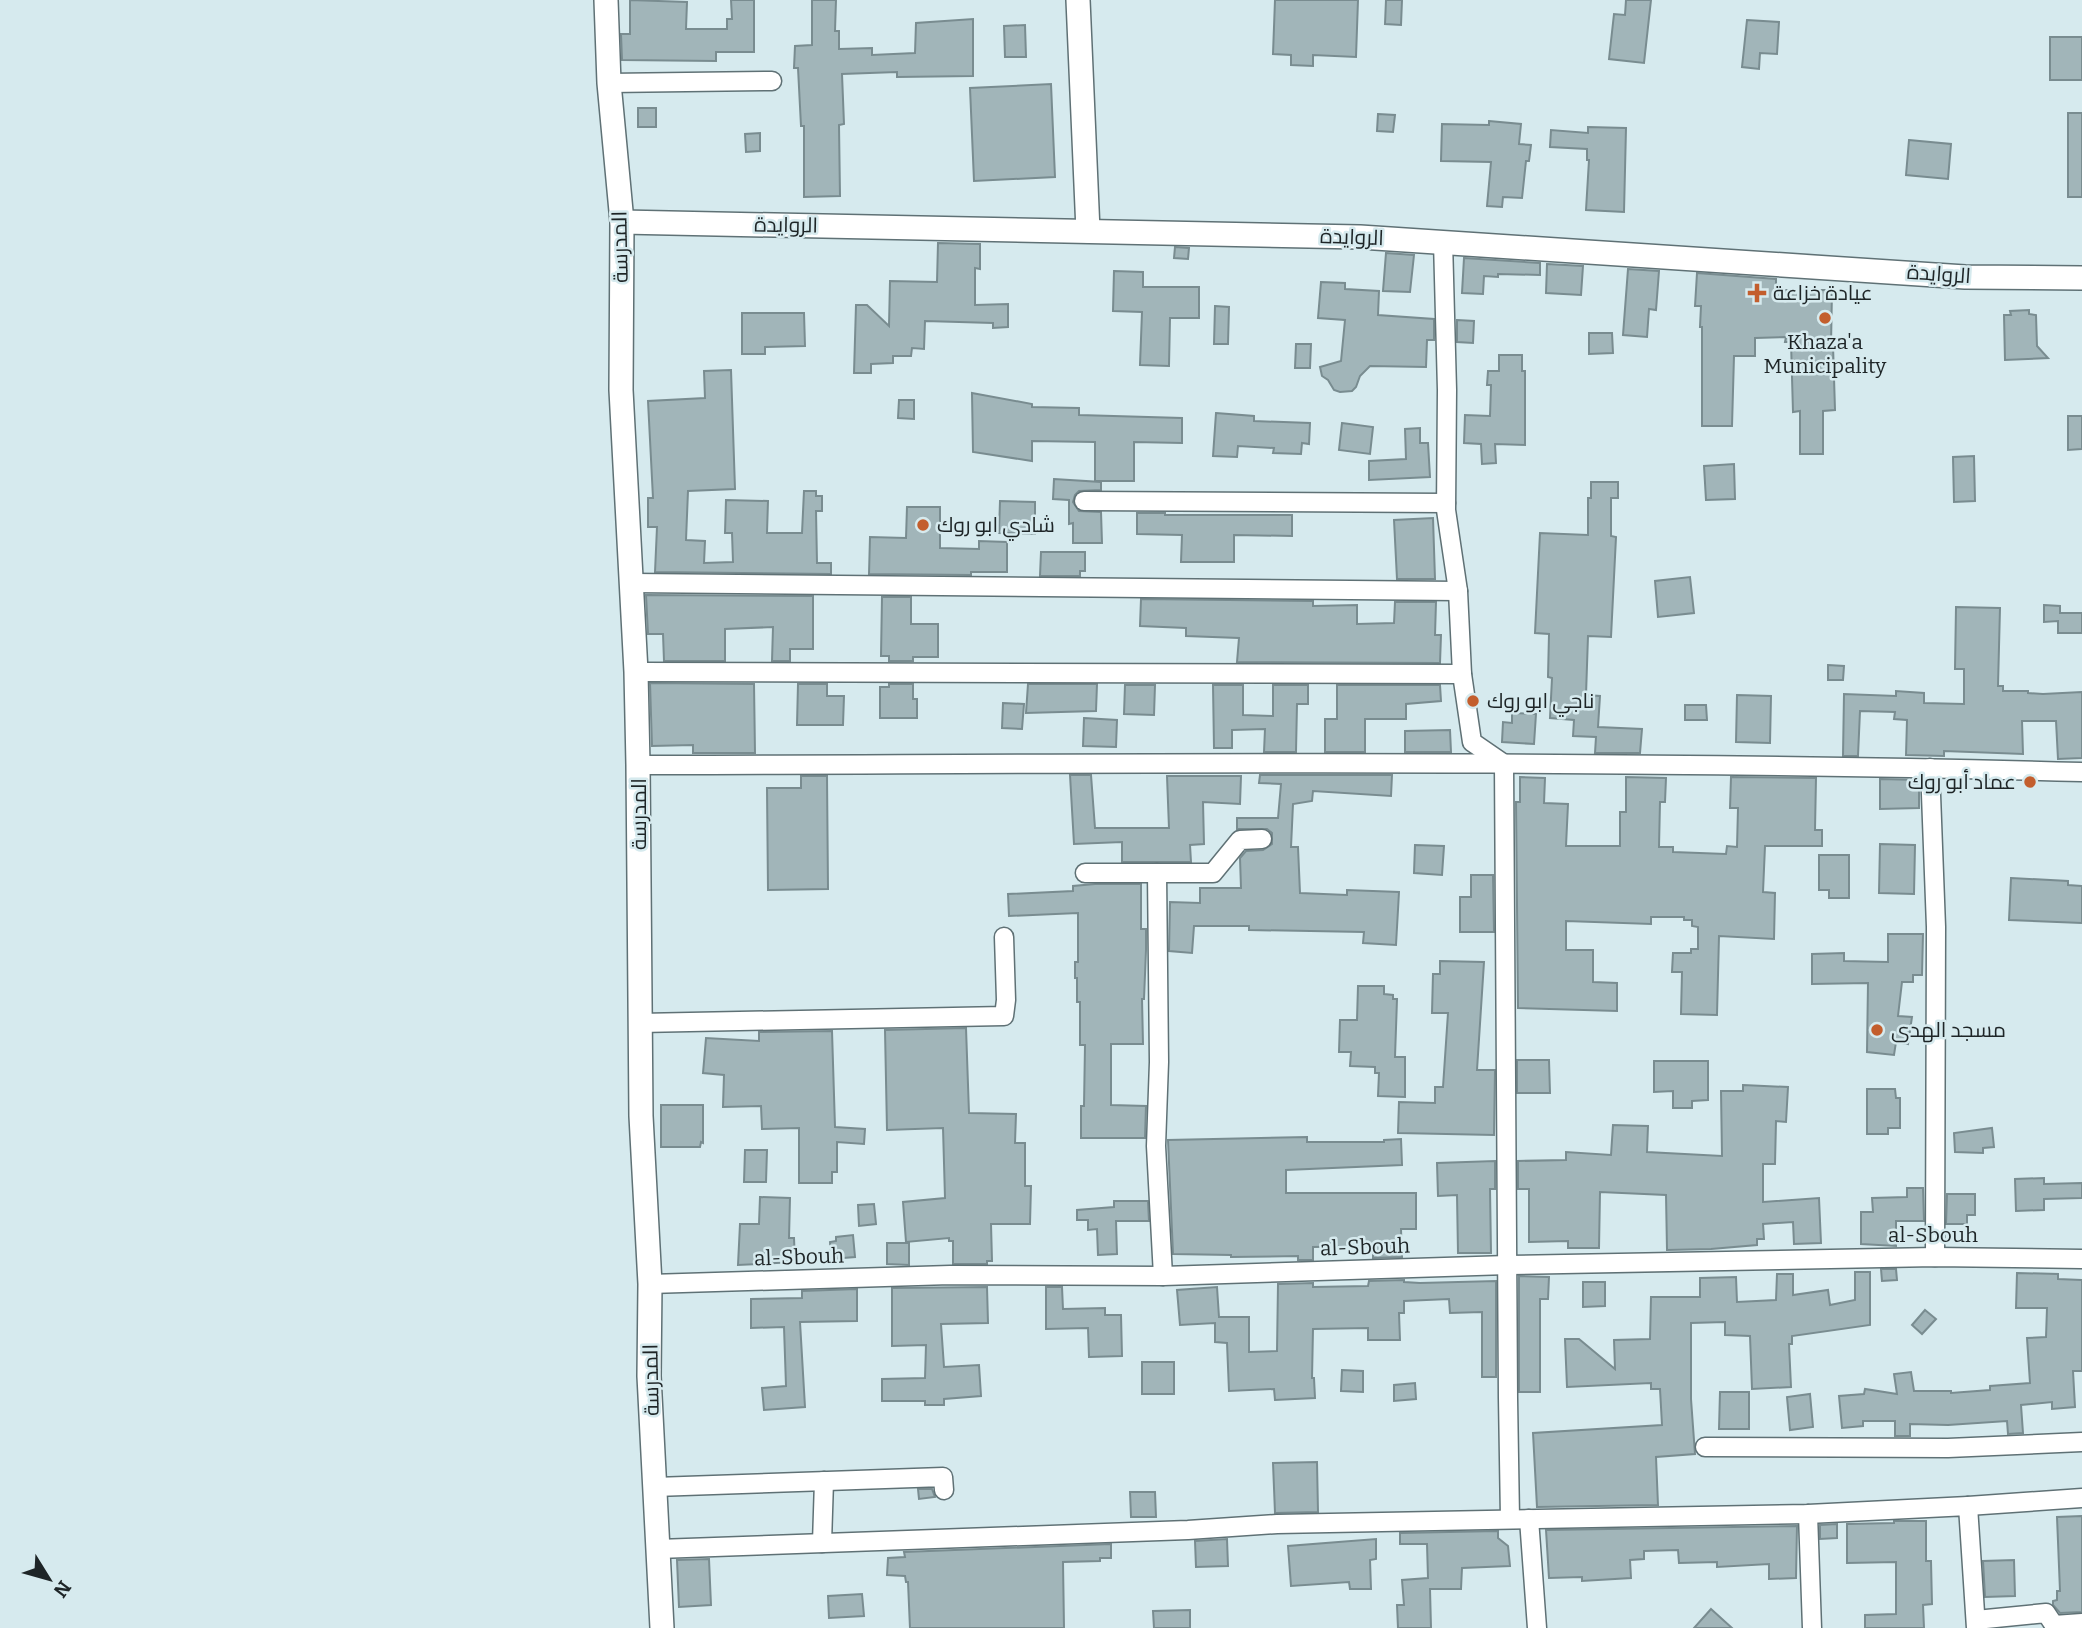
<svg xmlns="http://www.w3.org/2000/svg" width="2082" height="1628" viewBox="0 0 2082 1628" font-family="Bitter,Cairo,serif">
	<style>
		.building { fill: #a1b5b9; stroke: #798c90; stroke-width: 2 }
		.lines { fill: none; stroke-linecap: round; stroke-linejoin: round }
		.minor-casing { stroke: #5f7175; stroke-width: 21 }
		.tertiary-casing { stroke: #5f7175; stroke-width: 26 }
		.minor { stroke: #fff; stroke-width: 18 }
		.tertiary { stroke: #fff; stroke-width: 23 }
		.poi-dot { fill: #c35e2d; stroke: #d6eaee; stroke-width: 2.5 }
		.labels { text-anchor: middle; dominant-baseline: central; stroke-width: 5; stroke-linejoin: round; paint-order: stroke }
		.street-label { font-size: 21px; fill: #1e2527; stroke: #d6eaee }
		.poi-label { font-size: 21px; fill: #1e2527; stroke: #d6eaee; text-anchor: start }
	</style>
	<rect width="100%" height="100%" fill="#d6eaee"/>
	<g class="building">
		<polygon points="630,0 687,2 686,29 727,29 727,19 732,19 731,0 754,0 754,52 716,52 716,61 622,60 621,34 630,34"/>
		<polygon points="812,0 836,0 835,31 839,31 839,49 872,48 872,55 915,53 916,23 973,19 973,76 897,77 897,72 842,74 844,124 839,125 840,196 804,197 804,126 801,126 798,68 794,68 795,46 812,45"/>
		<polygon points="1275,0 1358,0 1356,57 1313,55 1313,66 1291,65 1291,55 1273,54"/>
		<polygon points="1386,0 1402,0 1401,25 1385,24"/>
		<polygon points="1626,0 1651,0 1644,63 1609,59 1614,14 1625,15"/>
		<polygon points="1747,20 1779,22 1777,54 1760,53 1759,69 1742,67"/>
		<polygon points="1025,25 1026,57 1005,57 1004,26"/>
		<rect x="2050" y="37" width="32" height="43"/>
		<polygon points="1051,84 1055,177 974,181 970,88"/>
		<rect x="638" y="108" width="18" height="19"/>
		<rect x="2068" y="113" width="14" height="84"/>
		<polygon points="1378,114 1395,115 1393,132 1377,131"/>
		<polygon points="1489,121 1521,124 1519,144 1531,145 1529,161 1526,161 1522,198 1503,197 1502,207 1487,206 1491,162 1441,161 1442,124 1489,125"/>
		<polygon points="1588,127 1626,128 1624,212 1586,210 1589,160 1587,160 1587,149 1550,147 1551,130 1588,133"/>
		<polygon points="760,133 760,151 746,152 745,134"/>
		<polygon points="1909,140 1951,144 1948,179 1906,175"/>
		<polygon points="938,243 980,244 980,269 975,268 975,305 1008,304 1008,327 993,328 993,323 925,321 924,349 912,348 911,356 893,356 893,363 871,364 871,373 854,373 856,305 867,305 889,326 890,281 937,282"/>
		<polygon points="1175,247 1189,248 1188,259 1174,258"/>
		<polygon points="1386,253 1414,255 1410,292 1383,291"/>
		<polygon points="1464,258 1540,263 1540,275 1498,274 1498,277 1484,276 1483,294 1462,293"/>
		<polygon points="1547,264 1583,266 1581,295 1546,293"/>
		<polygon points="1628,269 1659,271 1656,310 1649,309 1647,337 1623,335"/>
		<polygon points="1114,271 1143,272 1143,287 1199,287 1199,318 1170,318 1169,366 1140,365 1142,312 1113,311"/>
		<polygon points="1697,273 1776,279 1776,290 1832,290 1831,346 1833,345 1835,410 1823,411 1823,454 1800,454 1800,411 1793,412 1791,342 1785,342 1786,337 1755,338 1755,356 1734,356 1732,426 1702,426 1702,327 1700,327 1701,306 1695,306"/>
		<polygon points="1321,282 1345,283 1345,289 1379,291 1378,315 1434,319 1434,340 1427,340 1426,367 1370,366 1360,376 1356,387 1352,391 1340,392 1334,390 1328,380 1322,376 1320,367 1341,361 1345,320 1318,318"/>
		<polygon points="1215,306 1229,307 1228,344 1214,344"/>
		<polygon points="2029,310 2029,314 2036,315 2037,346 2048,358 2005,360 2004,315 2011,315 2010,311"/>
		<polygon points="742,313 804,313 805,346 765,347 765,354 742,354"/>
		<polygon points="1457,320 1474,321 1473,343 1457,342"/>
		<polygon points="1589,333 1612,333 1613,353 1589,354"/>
		<polygon points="1296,344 1311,344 1310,368 1295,368"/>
		<polygon points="1499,355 1522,355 1522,371 1525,371 1525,445 1495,444 1496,463 1482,464 1481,444 1464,443 1465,415 1490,416 1491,385 1487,385 1488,371 1499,371"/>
		<polygon points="731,370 735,489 688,491 686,540 705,541 704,563 733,562 732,533 725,533 726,500 768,501 767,533 802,533 804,491 816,491 816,496 822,496 822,511 816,511 817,563 831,563 831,574 655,572 657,527 648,527 648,498 653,498 648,401 705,398 704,371"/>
		<polygon points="972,393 1032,404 1032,407 1079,408 1079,415 1182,418 1182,443 1134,442 1134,481 1095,481 1095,442 1032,441 1032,461 973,452"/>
		<polygon points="899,400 914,400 914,419 898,418"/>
		<polygon points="1216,413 1254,416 1254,421 1310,423 1309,444 1302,443 1301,454 1273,453 1274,448 1238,446 1237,457 1213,456"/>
		<polygon points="2068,416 2082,416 2082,449 2068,450"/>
		<polygon points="1342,423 1373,427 1370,454 1339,450"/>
		<polygon points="1420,428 1420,443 1428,443 1430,477 1369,480 1369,461 1406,459 1405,429"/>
		<polygon points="1974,456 1975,501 1954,502 1953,457"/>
		<polygon points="1734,464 1735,499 1706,500 1704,466"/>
		<polygon points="1054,479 1101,482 1101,490 1079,491 1075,495 1073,502 1079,511 1101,512 1102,543 1073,543 1073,523 1069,524 1069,500 1053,499"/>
		<polygon points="1591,482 1618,482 1618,498 1611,498 1611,536 1616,537 1611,637 1588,636 1586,695 1600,696 1598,727 1642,729 1640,753 1595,753 1596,737 1573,736 1574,720 1550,718 1552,678 1548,677 1549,634 1535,633 1540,533 1588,535 1588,498 1591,498"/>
		<polygon points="1000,501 1035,502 1035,534 999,533"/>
		<polygon points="907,507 940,507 940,548 979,549 979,541 1007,542 1007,572 971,572 971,575 869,574 870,537 906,538"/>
		<polygon points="1137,513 1165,513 1165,515 1292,515 1292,536 1234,535 1234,562 1181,562 1182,535 1137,534"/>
		<polygon points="1433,518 1435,579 1397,579 1394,520"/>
		<polygon points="1041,552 1085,552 1085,571 1080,571 1080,576 1040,576"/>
		<polygon points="1690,577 1694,613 1658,617 1655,581"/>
		<polygon points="646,595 813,596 813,649 790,649 790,661 772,661 773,627 725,629 725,661 664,661 663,634 648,634"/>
		<polygon points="882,597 911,597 911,624 938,624 938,657 913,657 913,661 889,661 889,656 881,656"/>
		<polygon points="1141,599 1313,601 1313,606 1357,605 1357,624 1394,623 1395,602 1436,602 1435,635 1441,635 1440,663 1237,662 1239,638 1186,636 1186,628 1140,626"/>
		<polygon points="2044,605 2060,606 2060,613 2082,613 2082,633 2058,633 2058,621 2044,622"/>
		<polygon points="1956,607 2000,608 1998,686 2003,686 2003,691 2028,691 2028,693 2043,694 2082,692 2082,758 2058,759 2056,721 2022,721 2023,754 1944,751 1944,756 1906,755 1907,720 1894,719 1895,712 1860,711 1858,756 1843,756 1844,694 1896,696 1896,691 1924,693 1924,703 1964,704 1964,669 1955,669"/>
		<polygon points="1828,665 1844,666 1843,680 1828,680"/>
		<polygon points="650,683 754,684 755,753 693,753 693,745 652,746"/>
		<polygon points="798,684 827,684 827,696 844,696 843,725 797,725"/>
		<polygon points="889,684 913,684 913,699 917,699 917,718 880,718 880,687 889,687"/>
		<polygon points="1028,684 1097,684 1096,711 1026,713"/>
		<polygon points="1125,685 1155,685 1154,715 1124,714"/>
		<polygon points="1213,685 1243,685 1243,715 1273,716 1273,685 1308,685 1308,704 1297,704 1296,752 1264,752 1265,729 1232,730 1232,748 1214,748"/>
		<polygon points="1337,685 1440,685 1441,701 1406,704 1406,719 1365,719 1365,752 1325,752 1325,719 1337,719"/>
		<polygon points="1737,695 1771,696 1770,743 1736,742"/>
		<polygon points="1003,703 1024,704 1022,729 1002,728"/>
		<polygon points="1685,705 1706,705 1707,720 1685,720"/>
		<polygon points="1512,713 1536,714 1534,744 1502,742 1503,722 1512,723"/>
		<polygon points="1084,718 1117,720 1116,747 1083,746"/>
		<polygon points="1450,730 1451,752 1405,752 1405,731"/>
		<polygon points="1070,775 1091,775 1095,828 1169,828 1167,776 1241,776 1240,804 1203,802 1204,844 1190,845 1191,862 1122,862 1122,842 1074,844"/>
		<polygon points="1260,775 1392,775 1391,796 1313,791 1312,801 1293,804 1291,847 1298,847 1300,893 1347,895 1347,890 1399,892 1396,945 1363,943 1364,932 1249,930 1249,926 1194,926 1192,953 1169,951 1170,902 1200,903 1200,888 1241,888 1240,858 1246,851 1263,850 1272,844 1272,833 1267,829 1237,829 1237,818 1278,818 1281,784 1259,783"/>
		<polygon points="801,776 827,776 828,889 768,890 767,788 801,788"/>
		<polygon points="1520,777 1545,778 1544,803 1568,804 1566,846 1620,846 1620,812 1626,812 1626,777 1666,778 1665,802 1660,802 1659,847 1673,847 1673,852 1726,854 1727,846 1737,847 1738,808 1730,808 1731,777 1816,778 1815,830 1822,830 1822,846 1765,846 1763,892 1775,893 1774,939 1719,936 1717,1015 1681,1014 1682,972 1672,972 1673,953 1691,953 1691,949 1698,949 1698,927 1692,926 1692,920 1684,920 1684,917 1651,917 1651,924 1566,921 1566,950 1593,950 1593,982 1617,983 1617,1011 1518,1008 1516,802 1520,802"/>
		<polygon points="1880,779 1919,780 1919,808 1880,809"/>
		<polygon points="1880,844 1915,845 1914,894 1879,893"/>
		<polygon points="1415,845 1444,846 1442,875 1414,873"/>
		<polygon points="1819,855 1849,855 1849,898 1829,898 1829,890 1819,890"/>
		<polygon points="1471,875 1493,875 1494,932 1460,932 1460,897 1471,897"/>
		<polygon points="2011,878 2068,881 2068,885 2082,886 2082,923 2009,920"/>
		<polygon points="1095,884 1141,884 1141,929 1146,929 1146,950 1144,999 1142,999 1143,1044 1111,1044 1111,1105 1146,1106 1145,1138 1081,1138 1081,1106 1084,1106 1085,1045 1080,1045 1080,1002 1077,1002 1077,978 1075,978 1075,962 1078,962 1078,913 1009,916 1008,894 1073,891 1073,886"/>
		<polygon points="1888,934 1923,934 1922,975 1913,975 1913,982 1902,982 1898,1016 1912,1017 1908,1044 1896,1042 1894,1055 1867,1052 1868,983 1812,984 1812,954 1844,953 1844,961 1888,962"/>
		<polygon points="1440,961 1484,962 1477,1070 1495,1070 1494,1135 1398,1133 1399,1102 1435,1103 1435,1087 1443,1087 1448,1013 1432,1013 1433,974 1440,974"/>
		<polygon points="1358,986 1384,986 1384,994 1393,995 1393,999 1397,999 1395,1057 1405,1057 1405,1097 1378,1096 1379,1073 1375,1073 1375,1067 1350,1066 1351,1052 1339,1052 1340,1020 1357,1020"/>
		<polygon points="966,1028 969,1113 1016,1114 1015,1143 1025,1143 1025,1186 1031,1186 1030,1224 991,1224 992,1261 987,1261 987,1264 953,1264 953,1241 949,1241 949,1238 906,1242 903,1202 945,1198 943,1128 887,1130 885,1030"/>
		<polygon points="832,1031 835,1127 865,1129 864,1144 837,1142 837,1172 832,1172 832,1183 799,1183 799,1128 762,1129 761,1106 723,1107 724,1075 703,1073 706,1038 759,1041 759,1032"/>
		<polygon points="1517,1060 1549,1060 1550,1093 1517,1093"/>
		<polygon points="1654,1061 1708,1061 1708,1100 1692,1101 1692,1108 1673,1108 1673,1091 1654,1092"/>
		<polygon points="1743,1085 1788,1087 1786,1122 1776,1121 1775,1164 1763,1164 1763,1202 1819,1198 1821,1243 1794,1244 1793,1222 1763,1224 1764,1239 1757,1239 1757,1245 1711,1249 1667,1250 1666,1195 1600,1192 1599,1248 1568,1248 1568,1241 1529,1242 1529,1189 1518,1189 1518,1161 1566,1160 1566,1152 1611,1155 1613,1125 1648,1126 1647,1152 1722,1156 1721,1091 1743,1091"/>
		<polygon points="1867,1089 1895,1089 1896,1098 1900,1098 1900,1128 1888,1128 1888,1134 1867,1134"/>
		<polygon points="661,1105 703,1105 703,1143 701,1142 700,1147 661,1147"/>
		<polygon points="1992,1128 1994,1147 1983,1148 1983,1153 1955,1152 1954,1133"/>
		<polygon points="1307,1137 1307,1142 1384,1142 1384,1140 1401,1139 1402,1165 1286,1170 1286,1193 1416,1193 1416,1229 1401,1229 1402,1257 1373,1258 1373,1246 1313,1247 1313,1260 1298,1260 1298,1256 1231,1257 1231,1255 1173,1254 1168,1140"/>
		<polygon points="745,1150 767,1150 766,1182 744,1182"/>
		<polygon points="1495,1161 1495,1189 1490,1189 1491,1253 1458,1253 1457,1195 1438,1196 1437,1163"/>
		<polygon points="2044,1178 2044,1184 2082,1183 2082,1198 2044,1199 2044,1210 2016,1211 2015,1179"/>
		<polygon points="1907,1188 1923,1188 1924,1221 1896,1221 1896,1246 1861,1244 1861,1212 1873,1212 1872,1198 1907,1197"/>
		<polygon points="1947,1194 1975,1194 1975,1215 1967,1215 1967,1224 1946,1224"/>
		<polygon points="760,1197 790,1198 789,1238 794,1238 795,1262 738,1265 740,1224 759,1224"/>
		<polygon points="1114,1201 1148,1201 1149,1221 1116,1221 1117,1254 1098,1255 1097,1229 1088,1230 1088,1220 1077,1220 1077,1210 1114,1207"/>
		<polygon points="874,1204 876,1224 859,1226 858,1205"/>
		<polygon points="853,1235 855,1257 831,1259 830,1242 836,1241 836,1237"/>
		<polygon points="887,1243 909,1243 909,1265 887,1264"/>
		<polygon points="1881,1269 1896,1269 1897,1280 1882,1281"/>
		<polygon points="1855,1272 1870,1272 1870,1325 1792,1336 1792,1344 1789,1344 1791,1387 1752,1389 1750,1336 1725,1335 1725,1322 1691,1323 1691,1399 1695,1454 1656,1457 1658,1505 1537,1507 1533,1433 1662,1425 1660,1389 1651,1389 1651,1383 1567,1387 1565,1339 1579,1339 1615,1369 1614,1340 1650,1339 1651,1297 1700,1297 1700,1278 1736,1277 1737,1302 1776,1300 1777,1274 1793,1274 1793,1295 1828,1290 1830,1305 1855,1300"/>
		<polygon points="2017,1273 2058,1274 2058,1279 2082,1280 2082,1371 2073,1371 2075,1407 2052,1409 2052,1402 2021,1405 2023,1433 2008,1434 2007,1421 1948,1425 1910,1424 1910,1436 1895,1436 1895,1421 1863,1421 1863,1426 1842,1428 1839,1396 1864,1394 1865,1389 1897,1394 1894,1374 1911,1372 1914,1391 1951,1391 1951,1393 1990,1390 1990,1386 2030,1383 2027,1338 2046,1337 2047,1308 2016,1308"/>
		<polygon points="1519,1276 1549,1277 1548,1299 1540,1299 1540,1392 1519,1392"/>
		<polygon points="1404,1280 1404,1282 1420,1283 1496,1281 1496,1377 1482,1377 1482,1312 1450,1313 1449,1299 1404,1301 1404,1313 1399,1313 1400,1340 1368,1340 1368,1328 1313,1329 1312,1378 1314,1378 1315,1398 1275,1400 1274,1389 1229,1391 1227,1343 1215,1342 1215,1323 1180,1325 1177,1290 1217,1287 1219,1317 1249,1317 1249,1352 1277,1351 1278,1284 1313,1283 1313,1287 1368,1286 1369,1281"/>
		<polygon points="1583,1282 1605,1282 1605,1306 1583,1307"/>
		<polygon points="987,1287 988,1323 941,1324 944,1367 979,1365 981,1396 944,1399 944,1405 925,1405 925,1401 882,1401 882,1379 925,1378 926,1345 892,1346 892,1288"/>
		<polygon points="1046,1287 1062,1287 1063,1309 1105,1308 1105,1315 1121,1315 1122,1356 1089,1357 1088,1328 1046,1329"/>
		<polygon points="857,1289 857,1321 800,1322 805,1407 764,1410 762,1388 786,1386 784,1327 751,1328 751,1299 802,1298 802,1291"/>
		<polygon points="1925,1310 1936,1319 1922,1334 1912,1325"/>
		<rect x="1142" y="1362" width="32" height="32"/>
		<polygon points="1342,1370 1363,1371 1363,1392 1341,1391"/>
		<polygon points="1415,1383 1416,1399 1394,1401 1394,1385"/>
		<polygon points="1720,1392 1749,1392 1749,1429 1719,1429"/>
		<polygon points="1810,1394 1813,1427 1790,1430 1787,1397"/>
		<polygon points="1317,1462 1318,1512 1275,1513 1273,1463"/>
		<polygon points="918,1489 932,1489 935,1497 919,1499"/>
		<polygon points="1130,1492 1155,1492 1156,1517 1131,1517"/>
		<polygon points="2082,1516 2082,1612 2060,1613 2053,1605 2053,1601 2057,1600 2057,1591 2060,1591 2057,1517"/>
		<polygon points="1894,1521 1926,1521 1926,1561 1931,1561 1932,1604 1923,1605 1924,1628 1865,1628 1865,1615 1896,1614 1896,1562 1847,1563 1847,1524 1894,1523"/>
		<polygon points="1837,1524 1837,1538 1820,1539 1820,1525"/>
		<polygon points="1797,1526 1796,1578 1769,1579 1769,1564 1717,1567 1717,1562 1679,1563 1678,1550 1644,1551 1644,1559 1630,1560 1631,1578 1582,1581 1582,1577 1549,1578 1546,1530"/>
		<polygon points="1498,1531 1498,1538 1508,1546 1510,1566 1462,1568 1461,1589 1430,1589 1431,1628 1398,1628 1397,1605 1404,1605 1402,1580 1428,1578 1427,1544 1400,1544 1400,1533"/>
		<polygon points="1227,1539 1228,1566 1196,1567 1195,1541"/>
		<polygon points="1376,1539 1376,1559 1370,1560 1371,1589 1350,1589 1349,1582 1291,1586 1288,1546"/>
		<polygon points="1111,1544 1111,1558 1100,1558 1100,1561 1063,1562 1064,1628 910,1628 908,1582 906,1582 905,1576 887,1575 888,1558 905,1557 904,1552"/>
		<polygon points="709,1559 711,1605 679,1607 677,1560"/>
		<polygon points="2014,1560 2015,1596 1985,1597 1983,1561"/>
		<polygon points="862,1594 864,1616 829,1618 828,1596"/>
		<polygon points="1711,1609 1732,1628 1694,1628"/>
		<polygon points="1190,1610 1190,1628 1154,1628 1153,1611"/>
	</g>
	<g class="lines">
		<defs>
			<g id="minor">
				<polyline points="609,83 772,81"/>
				<polyline points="1443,241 1447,390 1446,510 1458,591 1462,674 1472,742 1504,764 1508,1398 1510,1519"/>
				<polyline points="1084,501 1446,503"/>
				<polyline points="632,583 1458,591"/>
				<polyline points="636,672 1462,674"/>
				<path d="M638,765C1119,764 1601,759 2082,772"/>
				<polyline points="1930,768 1936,927 1935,1257"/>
				<polyline points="1085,873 1213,873 1240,840 1262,839"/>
				<polyline points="1157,873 1159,1062 1156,1146 1163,1276"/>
				<polyline points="640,1023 1004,1016 1006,1000 1004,937"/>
				<polyline points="650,1284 950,1275 1163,1276 1508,1265 1935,1257 2082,1259"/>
				<polyline points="1705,1447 1948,1448 2082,1442"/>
				<polyline points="655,1487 943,1477 944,1490"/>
				<polyline points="1968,1506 2082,1498"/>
				<polyline points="1808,1514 1812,1628"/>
				<polyline points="1529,1519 1537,1628"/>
				<polyline points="822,1543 824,1481"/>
				<polyline points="658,1549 1188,1530 1277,1524 1808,1514 1968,1506 1976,1628"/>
				<polyline points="1976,1620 2046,1613 2054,1625 2082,1623"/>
			</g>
			<g id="tertiary">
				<polyline points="606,0 609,83 622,222 621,390 636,672 638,765 641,1116 650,1284 649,1376 662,1628"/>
				<polyline points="1078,0 1088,231"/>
				<polyline points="622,222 1360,237 1965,277 2082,278"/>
			</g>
		</defs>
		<use href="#minor" class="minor-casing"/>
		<use href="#tertiary" class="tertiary-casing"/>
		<use href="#minor" class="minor"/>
		<use href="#tertiary" class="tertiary"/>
	</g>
	<g class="poi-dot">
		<path d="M1753.5 282.5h7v7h7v7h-7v7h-7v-7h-7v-7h7z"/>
		<circle cx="1825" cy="318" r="7"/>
		<circle cx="923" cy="525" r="7"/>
		<circle cx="1473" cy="701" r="7"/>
		<circle cx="2030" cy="782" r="7"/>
		<circle cx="1877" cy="1030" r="7"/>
	</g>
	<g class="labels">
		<g class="street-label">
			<text transform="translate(786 225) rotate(1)">الروايدة</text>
			<text transform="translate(1352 237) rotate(2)">الروايدة</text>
			<text transform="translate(620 247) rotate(-91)">المدرسة</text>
			<text transform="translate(1939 274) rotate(4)">الروايدة</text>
			<text transform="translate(639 814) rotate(-90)">المدرسة</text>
			<text x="1933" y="1235">al-Sbouh</text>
			<text transform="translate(1365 1247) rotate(-2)">al-Sbouh</text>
			<text transform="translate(799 1257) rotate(-2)">al-Sbouh</text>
			<text transform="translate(651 1380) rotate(-91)">المدرسة</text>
		</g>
		<g class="poi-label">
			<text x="1773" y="293">عيادة خزاعة</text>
			<text x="1825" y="342" text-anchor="middle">Khaza'a<tspan x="1825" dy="24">Municipality</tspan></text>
			<text x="937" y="525">شادي ابو روك</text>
			<text x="1487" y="701">ناجي ابو روك</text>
			<text x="2016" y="782" text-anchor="end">عماد أبو روك</text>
			<text x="1891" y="1030">مسجد الهدى</text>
		</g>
	</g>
	<g transform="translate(49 1579) rotate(127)" stroke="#d6eaee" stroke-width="5" paint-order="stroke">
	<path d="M0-5L12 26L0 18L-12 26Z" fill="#1e2527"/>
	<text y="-10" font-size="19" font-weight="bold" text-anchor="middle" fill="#1e2527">N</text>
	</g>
</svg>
